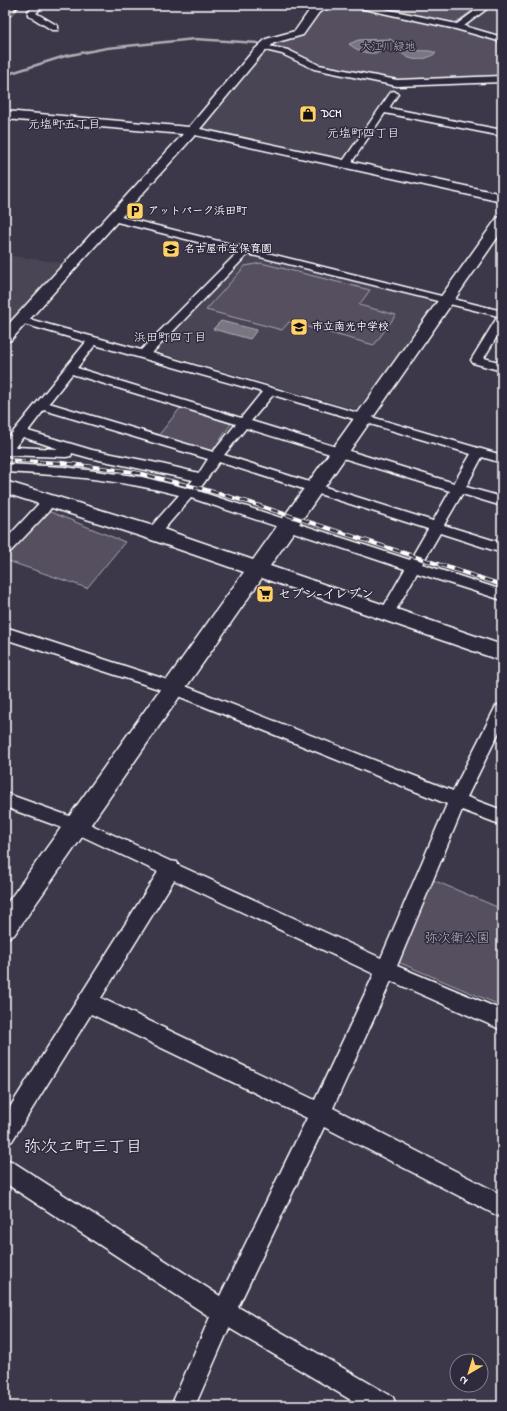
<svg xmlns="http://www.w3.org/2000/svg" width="507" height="1411" viewBox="0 0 507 1411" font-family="'Indie Flower','Klee One',sans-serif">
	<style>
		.built { fill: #494455 }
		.green { fill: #555060; stroke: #aaa8b0 }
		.water { fill: #797682; stroke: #afadb4 }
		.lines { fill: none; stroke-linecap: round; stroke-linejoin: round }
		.stream { stroke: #afadb4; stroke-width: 2.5 }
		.street-casing { stroke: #fff; stroke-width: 3 }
		.secondary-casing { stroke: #fff; stroke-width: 3 }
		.street { fill: #2f2a3d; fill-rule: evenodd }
		.secondary { fill: #2f2a3d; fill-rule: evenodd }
		.rail-far1-casing { stroke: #fff; stroke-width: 2.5 }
		.rail-casing { stroke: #fff; stroke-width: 4 }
		.rail-far1 { stroke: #2f2a3d; stroke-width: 1.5; stroke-dasharray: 4.5; stroke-linecap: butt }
		.rail { stroke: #2f2a3d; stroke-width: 2.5; stroke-dasharray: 8; stroke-linecap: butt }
		.labels { text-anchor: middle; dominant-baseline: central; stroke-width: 3; stroke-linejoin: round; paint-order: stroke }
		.far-park-label { font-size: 11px; fill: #bbb9bf; stroke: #2f2a3d }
		.far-poi-label { font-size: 11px; font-weight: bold; fill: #fff; stroke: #2f2a3d; text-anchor: start }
		.far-neighbourhood-label { font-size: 12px; fill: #fff; stroke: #2f2a3d }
		.poi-label { font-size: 13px; font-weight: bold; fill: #fff; stroke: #2f2a3d; text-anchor: start }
		.park-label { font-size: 13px; fill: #bbb9bf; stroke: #2f2a3d }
		.near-neighbourhood-label { font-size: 17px; fill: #fff; stroke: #2f2a3d }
	</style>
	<rect width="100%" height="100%" fill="#3c3749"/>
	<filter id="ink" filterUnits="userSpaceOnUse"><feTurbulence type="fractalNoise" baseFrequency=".025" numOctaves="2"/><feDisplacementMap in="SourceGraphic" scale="8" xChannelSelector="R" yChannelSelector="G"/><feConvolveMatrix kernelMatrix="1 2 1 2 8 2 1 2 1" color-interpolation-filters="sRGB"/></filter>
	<g filter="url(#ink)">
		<g class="built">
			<polygon points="491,5 502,5 502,39 463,27"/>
			<polygon points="268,50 288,57 315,69 396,86 378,108 344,159 340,160 205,129 202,126 265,51"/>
			<polygon points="5,255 64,263 5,327"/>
			<polygon points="252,255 430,301 434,304 361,407 353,409 158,352 157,350 248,256"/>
		</g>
		<g class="green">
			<polygon points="365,5 480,5 455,23"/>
			<polygon points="336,6 354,6 462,30 502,42 502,77 408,83 320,67 273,48 274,43 303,34 320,10"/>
			<polygon points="261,263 370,290 359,305 396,315 374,345 289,322 282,330 206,310 245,266"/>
			<polygon points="181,407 231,424 211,453 158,436"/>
			<polygon points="43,509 125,542 87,588 5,560 5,554"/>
			<polygon points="433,880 502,909 502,1006 398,962"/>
		</g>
		<g class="water">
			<path d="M390,39C396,43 403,49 410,50C418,52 429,49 436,53C427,59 417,62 407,57C402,54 399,50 393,50C386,49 382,52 375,53C366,54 356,50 349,44L358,40Z"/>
			<polygon points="221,321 257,330 250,339 213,329"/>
		</g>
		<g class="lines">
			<polyline class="stream" points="5,75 65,56 107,48 195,39 258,43"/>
			<defs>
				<g id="street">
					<polygon points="36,5 44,5 36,13 58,26 58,30 52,30 28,15 28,11"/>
					<polygon points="322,5 332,5 318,13 312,13 311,11"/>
					<polygon points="351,5 366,5 457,24 483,5 492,5 464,26 502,37 502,42 456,29 355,7"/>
					<polygon points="261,45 264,45 288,50 319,65 397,80 502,76 502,82 397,86 314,69 282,54 261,49"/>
					<polygon points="394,91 398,94 389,108 502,130 502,136 385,113 349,166 343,166 341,164 391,92"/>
					<path d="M113,215L502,311V328L484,358L502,363V371L473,363L471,360L498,316L248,254L152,353L502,455V463L482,457L466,487L502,497V506L462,494L444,525L502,543V553L440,533L422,564L502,590V600L417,573L392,617L387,618L382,617L380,613L405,569L191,498L158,536L153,538L148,536L146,533L148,530L179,495C121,480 65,475 5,472V464L64,467L142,477L186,488L193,480L90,458L72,453L71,456L66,457L5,455V442L86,342L17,322L15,320L17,318H25L141,350L238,252L109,220L108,218ZM95,345L262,392L241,418L77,368ZM72,374L236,424L213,452L49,403ZM273,395L471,454L454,483L251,421ZM44,410L208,459L199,473L157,463L92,450L28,431ZM246,428L450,491L433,521L224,455ZM23,437L59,449L15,447ZM219,462L428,529L410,560L198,491Z"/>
					<polygon points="49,497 54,498 56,501 48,512 10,552 5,554 5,540 44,498"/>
					<path d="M5,627L180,684L453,791L496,706L502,704V726L467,797L502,810V825L462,810L397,966L502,1010V1030L391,981L333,1108L502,1195V1218L324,1127L238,1307L393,1397L396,1406H361L229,1328L195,1406H171L210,1317L5,1183V1159L13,1162L220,1296L307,1118L91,1014L12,1141L5,1145V1115L158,872L71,831L5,807V793L83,821L170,861L177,862L178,865L381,958L447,804L168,692L5,639ZM174,880L374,974L315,1100L101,998Z"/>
				</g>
				<g id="secondary">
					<polygon points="304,5 315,5 320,11 303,35 274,43 261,55 200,129 502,194 502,202 195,135 11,340 5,342 5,328 183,134 5,119 5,111 189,127 253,51 266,39 295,31 309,11"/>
					<polygon points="502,217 502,231 270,566 502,645 502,661 262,578 14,935 5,939 5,906 244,572 146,538 5,493 5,481 160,528 253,560 497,218"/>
				</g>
			</defs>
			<use href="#street" class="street-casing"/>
			<use href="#secondary" class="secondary-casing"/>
			<use href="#street" class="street"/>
			<use href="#secondary" class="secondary"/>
			<defs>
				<g id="rail-far1">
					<polyline points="5,8 8,5"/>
					<polyline points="5,20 20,5"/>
				</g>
				<polyline id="rail" points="5,460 63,463 134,472 203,489 248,502 502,585"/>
			</defs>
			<use href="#rail-far1" class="rail-far1-casing"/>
			<use href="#rail" class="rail-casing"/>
			<use href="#rail-far1" class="rail-far1"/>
			<use href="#rail" class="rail"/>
		</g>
	</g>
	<defs>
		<symbol id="shop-square" viewBox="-11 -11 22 22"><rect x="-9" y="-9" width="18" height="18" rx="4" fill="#ffd166" stroke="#2f2a3d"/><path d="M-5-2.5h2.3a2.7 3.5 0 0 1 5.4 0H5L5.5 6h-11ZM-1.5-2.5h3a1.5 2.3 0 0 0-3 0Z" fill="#111"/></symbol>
		<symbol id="parking-square" viewBox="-11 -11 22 22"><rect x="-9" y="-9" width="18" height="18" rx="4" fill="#ffd166" stroke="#2f2a3d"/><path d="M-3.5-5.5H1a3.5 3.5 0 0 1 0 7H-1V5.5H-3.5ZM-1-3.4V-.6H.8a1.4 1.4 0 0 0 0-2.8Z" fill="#111"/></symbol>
		<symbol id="school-square" viewBox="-11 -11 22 22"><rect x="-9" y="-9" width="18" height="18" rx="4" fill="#ffd166" stroke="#2f2a3d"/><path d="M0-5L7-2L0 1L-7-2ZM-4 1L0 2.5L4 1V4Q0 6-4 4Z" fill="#111"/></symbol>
		<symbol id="supermarket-square" viewBox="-11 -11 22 22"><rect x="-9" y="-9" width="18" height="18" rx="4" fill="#ffd166" stroke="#2f2a3d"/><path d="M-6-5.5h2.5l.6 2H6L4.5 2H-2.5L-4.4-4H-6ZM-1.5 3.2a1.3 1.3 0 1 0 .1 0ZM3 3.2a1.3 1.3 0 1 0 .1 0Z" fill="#111"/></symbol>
	</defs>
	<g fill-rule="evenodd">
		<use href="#shop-square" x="298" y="104" width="20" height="20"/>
		<use href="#parking-square" x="125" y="201" width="20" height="20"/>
		<use href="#school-square" x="161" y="239" width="20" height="20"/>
		<use href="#school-square" x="289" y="317" width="20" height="20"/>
		<use href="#supermarket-square" x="255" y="584" width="20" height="20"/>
	</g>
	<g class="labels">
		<g class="far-park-label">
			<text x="388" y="47">大江川緑地</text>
		</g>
		<g class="far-poi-label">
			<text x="321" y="114">DCM</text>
			<text x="148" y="211">アットパーク浜田町</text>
			<text x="184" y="249">名古屋市宝保育園</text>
			<text x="312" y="327">市立南光中学校</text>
		</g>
		<g class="far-neighbourhood-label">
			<text x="64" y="125">元塩町五丁目</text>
			<text x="363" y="134">元塩町四丁目</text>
			<text x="170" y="338">浜田町四丁目</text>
		</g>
		<g class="poi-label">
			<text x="278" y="594">セブン-イレブン</text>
		</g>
		<g class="park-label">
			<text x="457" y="938">弥次衛公園</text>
		</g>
		<g class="near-neighbourhood-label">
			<text x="83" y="1147">弥次ヱ町三丁目</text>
		</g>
	</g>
	<rect width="507" height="1411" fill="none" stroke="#2f2a3d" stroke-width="20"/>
	<rect x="10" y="10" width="487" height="1391" fill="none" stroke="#fff" stroke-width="1.5" filter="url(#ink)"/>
	<g transform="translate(469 1373) rotate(218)"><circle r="19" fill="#2f2a3d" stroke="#827f8b"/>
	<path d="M0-3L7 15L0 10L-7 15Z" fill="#ffd166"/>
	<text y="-6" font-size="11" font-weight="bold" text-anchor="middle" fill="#ffffff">N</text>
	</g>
</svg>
